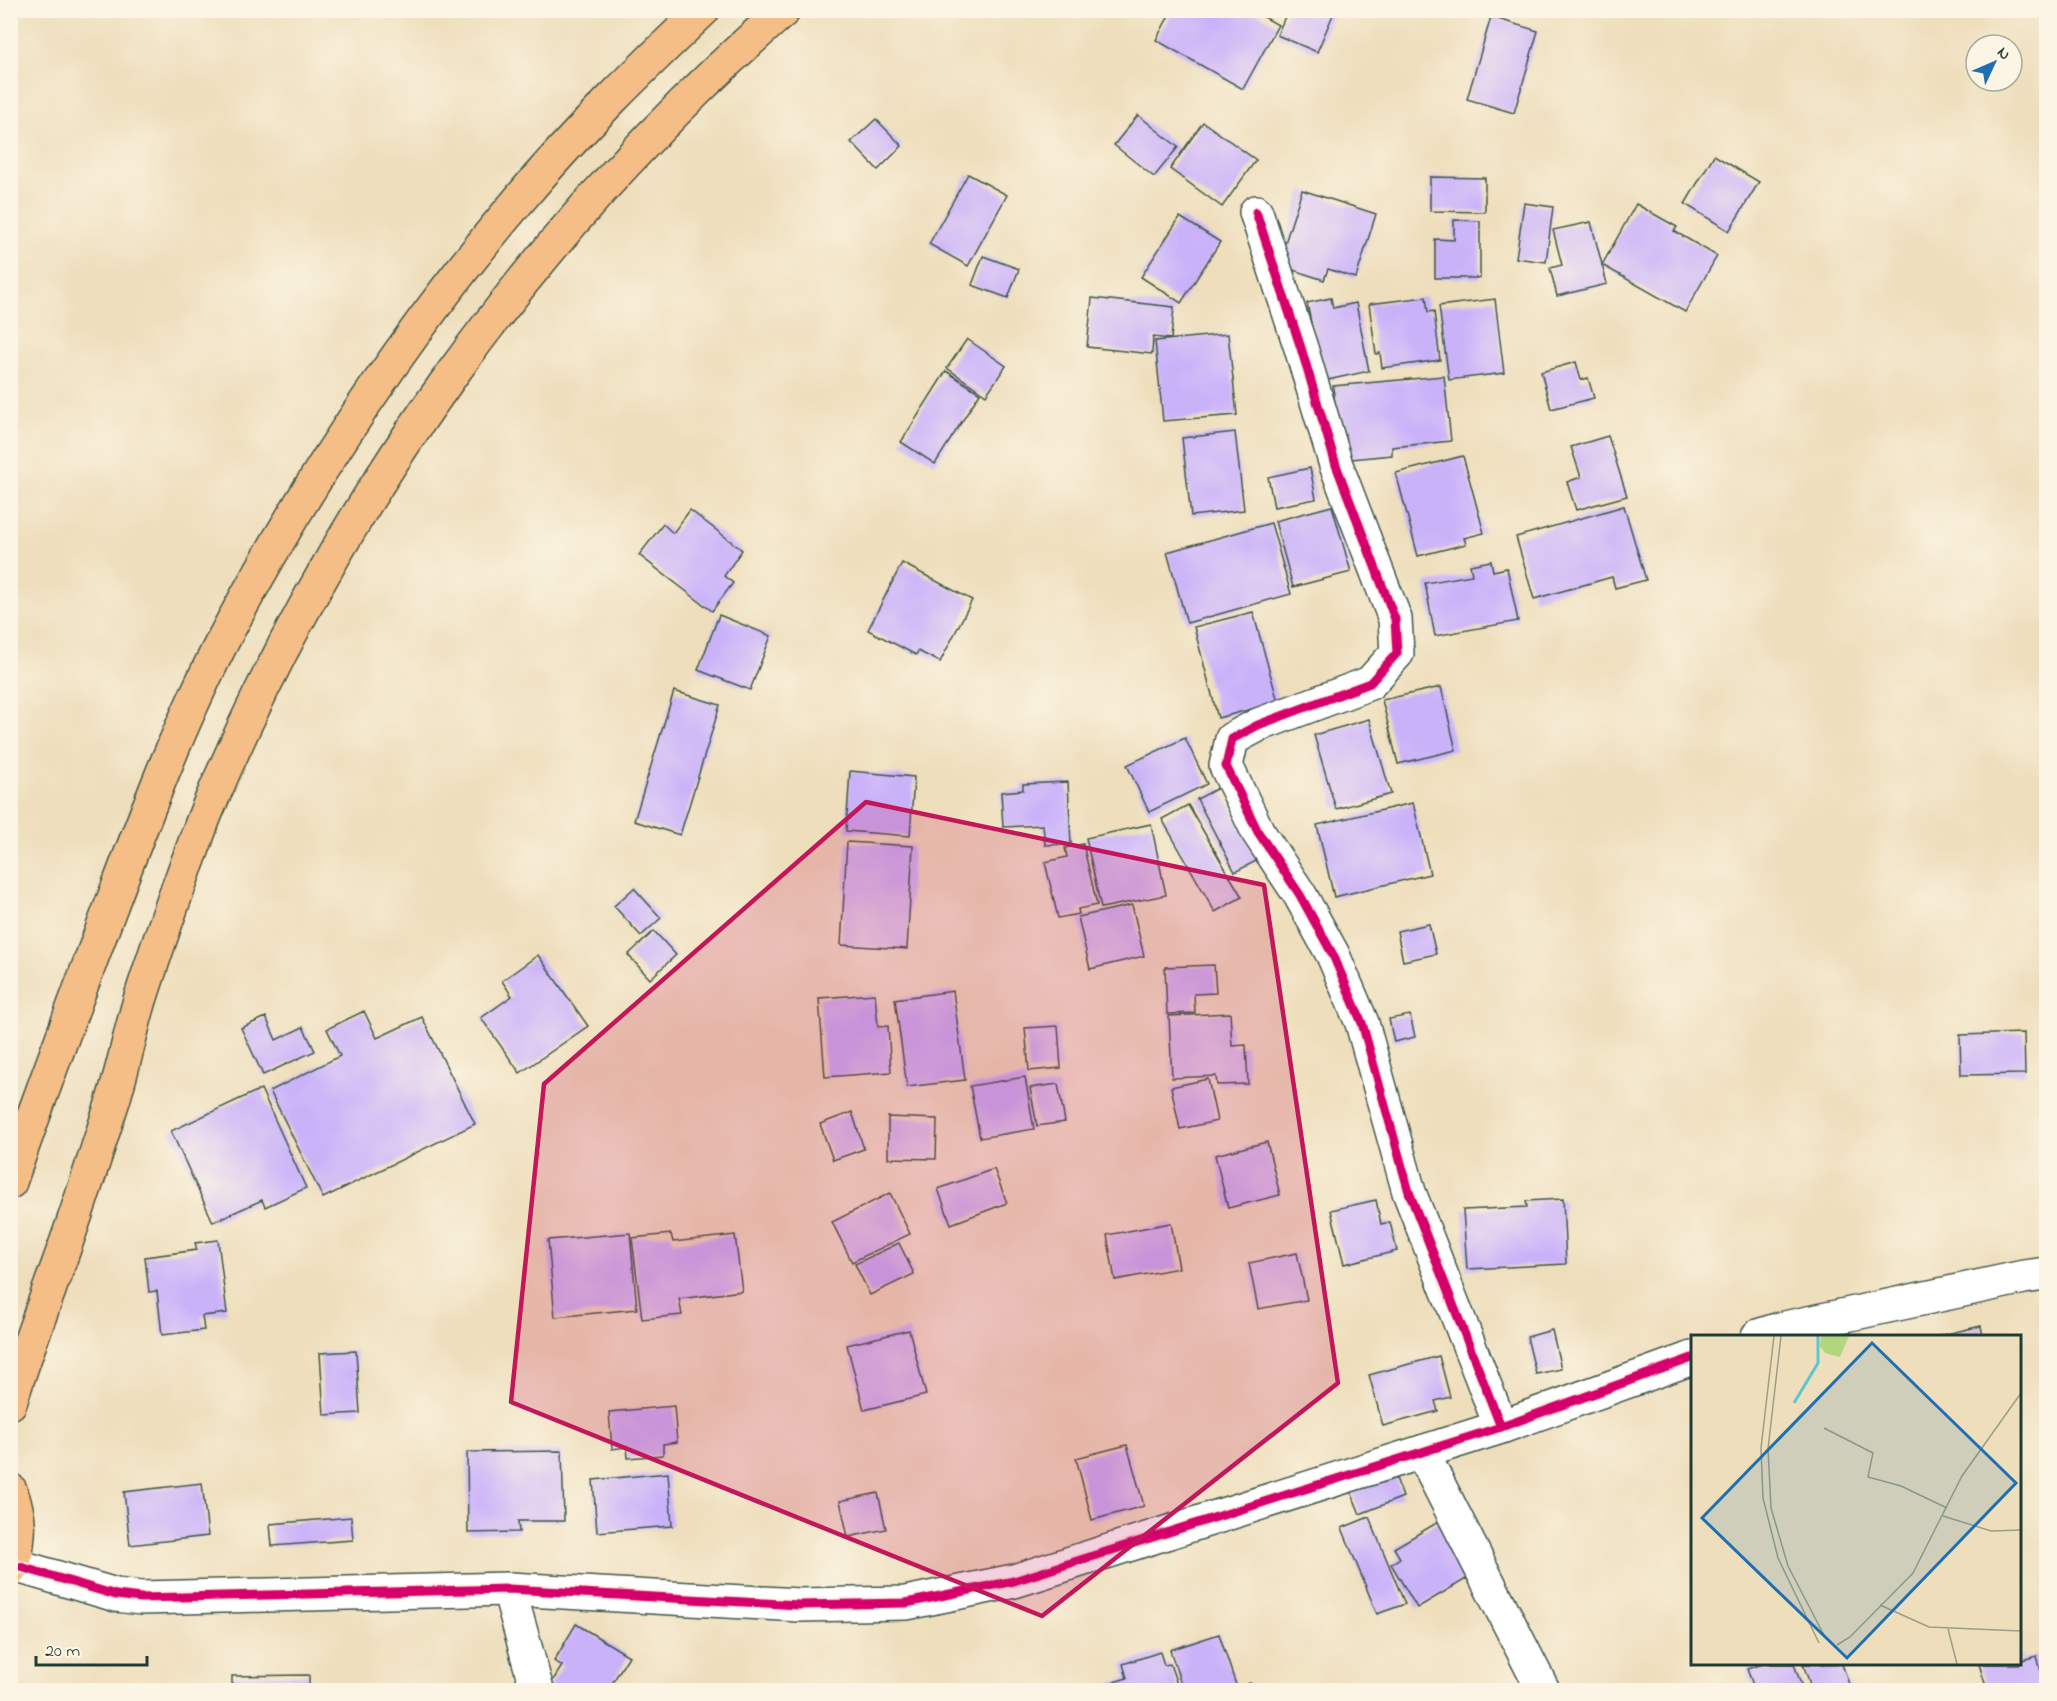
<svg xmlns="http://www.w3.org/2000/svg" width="2057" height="1701" viewBox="0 0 2057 1701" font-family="'Indie Flower',sans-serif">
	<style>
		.building { fill: #cab2f9 }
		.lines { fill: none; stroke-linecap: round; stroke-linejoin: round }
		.minor-casing { stroke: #3e5548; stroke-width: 36 }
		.major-casing { stroke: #3e5548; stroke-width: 36 }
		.minor { stroke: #fff; stroke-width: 33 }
		.major { stroke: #f6be87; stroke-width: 33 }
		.cycleway-casing { stroke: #fcf5e5; stroke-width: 13 }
		.cycleway { stroke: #d6006c; stroke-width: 9 }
		.marked { fill: #c2185b; fill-opacity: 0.2; stroke: #c2185b; stroke-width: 4.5; stroke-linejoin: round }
		.inset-river { fill: none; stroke: #5bc7d3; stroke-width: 3 }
		.inset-road { fill: none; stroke: #9b9e86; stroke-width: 1.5 }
		.view { fill: #1f6fb2; fill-opacity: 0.15; stroke: #1f6fb2; stroke-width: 3 }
		.inset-edge { fill: none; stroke: #1f3d34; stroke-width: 3 }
	</style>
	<rect width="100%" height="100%" fill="#fcf5e5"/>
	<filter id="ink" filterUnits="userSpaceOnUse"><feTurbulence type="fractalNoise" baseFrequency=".0167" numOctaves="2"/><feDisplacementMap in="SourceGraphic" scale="12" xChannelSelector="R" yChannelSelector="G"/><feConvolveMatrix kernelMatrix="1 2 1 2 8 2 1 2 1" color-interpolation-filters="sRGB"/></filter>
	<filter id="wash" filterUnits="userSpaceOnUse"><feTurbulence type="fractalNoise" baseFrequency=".008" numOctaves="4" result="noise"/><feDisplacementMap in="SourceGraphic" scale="24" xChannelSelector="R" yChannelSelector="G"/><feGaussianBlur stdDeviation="1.35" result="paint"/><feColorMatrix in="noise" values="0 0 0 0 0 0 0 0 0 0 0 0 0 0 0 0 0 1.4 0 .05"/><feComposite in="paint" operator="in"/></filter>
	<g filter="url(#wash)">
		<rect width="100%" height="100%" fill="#eedebc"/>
		<g id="blocks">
			<g class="building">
				<polygon points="1172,10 1252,10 1278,25 1243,89 1156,40"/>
				<polygon points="1288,10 1335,10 1317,52 1277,35"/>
				<polygon points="1491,17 1538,31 1514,113 1467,99"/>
				<polygon points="1138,115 1178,147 1154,177 1114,145"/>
				<polygon points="876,119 902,146 878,170 851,142"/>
				<polygon points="1203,122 1256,160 1222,207 1170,169"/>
				<polygon points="1714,155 1759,182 1729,231 1685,204"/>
				<polygon points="968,174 1007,195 968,266 929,244"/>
				<polygon points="1430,177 1485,178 1485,212 1430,211"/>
				<polygon points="1302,190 1376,214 1356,278 1328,269 1324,280 1278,265"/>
				<polygon points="1524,203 1553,207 1546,262 1516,258"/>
				<polygon points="1636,204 1677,227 1674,231 1717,256 1685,312 1602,265"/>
				<polygon points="1180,217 1220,242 1181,303 1141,277"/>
				<polygon points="1454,220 1480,221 1480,278 1435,278 1435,239 1454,240"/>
				<polygon points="1591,222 1607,284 1557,296 1550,268 1562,265 1553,230"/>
				<polygon points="983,256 1019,269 1008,298 972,285"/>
				<polygon points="1426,297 1428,312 1434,311 1440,360 1382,368 1380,353 1376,354 1369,304"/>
				<polygon points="1092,298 1174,307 1171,339 1153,337 1152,354 1087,347"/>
				<polygon points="1331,298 1333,308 1356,303 1369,371 1323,381 1307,303"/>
				<polygon points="1495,299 1504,373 1449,380 1439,306"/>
				<polygon points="1228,334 1237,415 1163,421 1155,341"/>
				<polygon points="967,339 1006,366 986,395 947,368"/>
				<polygon points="1576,362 1581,380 1588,378 1594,398 1551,409 1541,372"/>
				<polygon points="946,371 980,393 935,464 901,442"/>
				<polygon points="1444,376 1451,441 1392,447 1392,455 1341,460 1333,386"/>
				<polygon points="1235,432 1244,510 1191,516 1182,438"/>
				<polygon points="1608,436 1627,496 1576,510 1567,482 1581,477 1571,447"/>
				<polygon points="1463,456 1484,533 1464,538 1466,544 1418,556 1396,473"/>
				<polygon points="1310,468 1316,499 1274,507 1268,477"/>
				<polygon points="1332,506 1351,572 1293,587 1275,521"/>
				<polygon points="1624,506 1646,580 1615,588 1612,577 1534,599 1516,537"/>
				<polygon points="690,510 742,550 724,576 733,583 712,611 639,555 663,524 673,533"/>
				<polygon points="1271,523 1291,594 1187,623 1167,552"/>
				<polygon points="1491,561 1493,571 1507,568 1518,621 1435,636 1425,583 1472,575 1470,565"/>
				<polygon points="902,563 972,600 940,662 918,651 916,655 868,630"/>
				<polygon points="1253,612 1278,702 1218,718 1194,627"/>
				<polygon points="719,615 771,636 750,690 698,670"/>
				<polygon points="1441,687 1456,750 1398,764 1382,700"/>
				<polygon points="674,691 720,705 680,835 634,821"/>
				<polygon points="1369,719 1391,794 1336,809 1314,735"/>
				<polygon points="1185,738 1207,784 1149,812 1127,765"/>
				<polygon points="850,771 914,777 910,836 846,831"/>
				<polygon points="1068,782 1071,844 1045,845 1043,825 1003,827 1001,792 1023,790 1023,784"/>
				<polygon points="1220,787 1258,860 1235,872 1197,799"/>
				<polygon points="1413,803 1430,874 1334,897 1317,825"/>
				<polygon points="1188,805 1242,897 1215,912 1162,819"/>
				<polygon points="1151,824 1166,895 1101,908 1086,838"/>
				<polygon points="847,842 913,846 907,949 841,945"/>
				<polygon points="1083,844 1097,905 1078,909 1079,914 1058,918 1045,862 1067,857 1065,848"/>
				<polygon points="634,888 661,918 641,936 614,906"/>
				<polygon points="1132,905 1144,956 1090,969 1078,917"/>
				<polygon points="1429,924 1436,954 1403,961 1397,931"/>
				<polygon points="654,931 676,955 650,979 628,955"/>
				<polygon points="538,955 588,1026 520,1073 481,1018 512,996 502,981"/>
				<polygon points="1214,965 1216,993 1194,994 1195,1013 1167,1014 1165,967"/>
				<polygon points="953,991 965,1080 907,1087 895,999"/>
				<polygon points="875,994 878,1027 888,1026 891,1072 825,1077 819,998"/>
				<polygon points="364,1011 377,1038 422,1017 475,1124 323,1198 270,1091 340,1056 327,1029"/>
				<polygon points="1230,1013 1232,1046 1246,1045 1248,1084 1217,1085 1216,1076 1172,1078 1169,1016"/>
				<polygon points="1410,1015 1415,1037 1394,1042 1389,1019"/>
				<polygon points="266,1017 276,1040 303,1027 315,1051 263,1075 241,1028"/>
				<polygon points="1058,1026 1061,1068 1029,1071 1025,1028"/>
				<polygon points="2024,1033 2025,1074 1961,1075 1960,1035"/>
				<polygon points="1025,1077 1034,1129 980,1138 970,1086"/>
				<polygon points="1208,1079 1217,1121 1180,1129 1171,1087"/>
				<polygon points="1058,1084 1065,1122 1037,1126 1030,1088"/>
				<polygon points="261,1089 306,1188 265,1207 262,1200 213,1222 171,1131"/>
				<polygon points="852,1112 864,1149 833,1160 820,1124"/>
				<polygon points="888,1117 937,1119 936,1159 888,1158"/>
				<polygon points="1267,1142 1280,1195 1228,1208 1215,1155"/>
				<polygon points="994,1169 1007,1203 951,1224 938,1189"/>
				<polygon points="890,1193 910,1234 852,1262 832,1222"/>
				<polygon points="1563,1199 1566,1264 1467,1269 1463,1210 1527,1207 1526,1201"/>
				<polygon points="1376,1200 1381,1224 1390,1222 1397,1251 1344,1264 1331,1210"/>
				<polygon points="1171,1223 1179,1268 1115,1280 1107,1235"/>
				<polygon points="630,1233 637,1309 555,1317 548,1240"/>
				<polygon points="671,1234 673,1242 735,1235 742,1291 679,1299 682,1315 642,1319 632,1238"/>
				<polygon points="218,1240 227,1313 202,1316 204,1330 162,1335 157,1291 149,1292 145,1257 197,1250 195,1243"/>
				<polygon points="899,1243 914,1274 870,1295 855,1264"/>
				<polygon points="1297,1253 1307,1300 1258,1309 1249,1263"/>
				<polygon points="1981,1326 1983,1336 1938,1336"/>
				<polygon points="909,1330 926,1395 864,1410 847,1345"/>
				<polygon points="1552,1330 1561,1369 1536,1374 1527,1337"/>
				<polygon points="356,1351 360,1413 324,1415 320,1353"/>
				<polygon points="1439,1356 1450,1397 1435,1401 1438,1411 1383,1426 1369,1375"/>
				<polygon points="674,1406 677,1442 663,1444 663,1455 628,1458 627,1447 612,1449 609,1412"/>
				<polygon points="1127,1445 1144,1506 1092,1520 1076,1458"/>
				<polygon points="562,1451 564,1521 518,1521 519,1532 468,1533 467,1452"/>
				<polygon points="1393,1470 1403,1497 1360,1514 1349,1487"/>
				<polygon points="668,1473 672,1526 597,1532 593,1480"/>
				<polygon points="202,1483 208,1536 130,1545 124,1492"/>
				<polygon points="878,1493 886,1529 848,1537 840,1501"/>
				<polygon points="351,1517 353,1540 272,1546 270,1524"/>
				<polygon points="1369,1517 1405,1604 1377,1614 1342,1528"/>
				<polygon points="1445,1518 1478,1572 1417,1608 1391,1564 1400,1558 1394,1548"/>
				<polygon points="576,1624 629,1656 608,1690 547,1690 562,1666 554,1661"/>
				<polygon points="1219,1634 1237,1688 1250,1683 1253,1690 1183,1690 1170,1650"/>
				<polygon points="1160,1652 1164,1665 1170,1664 1179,1690 1091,1690 1091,1689 1127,1678 1123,1664"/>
				<polygon points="2020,1653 2022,1660 2037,1656 2046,1690 1987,1690 1979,1664 2020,1664"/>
				<polygon points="1763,1664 1794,1664 1803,1690 1755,1690 1747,1669"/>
				<polygon points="1803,1664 1842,1664 1851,1690 1812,1690"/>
				<polygon points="309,1675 309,1690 232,1690 232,1676"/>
			</g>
		</g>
	</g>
	<g filter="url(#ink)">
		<use href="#blocks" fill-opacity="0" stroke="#3e5548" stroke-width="1.5"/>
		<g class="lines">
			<defs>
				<g id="minor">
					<polyline points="1256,212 1301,348 1336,465 1395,619 1397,653 1370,683 1258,725 1232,739 1226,766 1258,832 1300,895 1333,955 1362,1023 1409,1192 1501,1427"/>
					<polyline points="1758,1336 1780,1329 2024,1277 2046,1274"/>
					<polyline points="1422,1452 1543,1690"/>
					<polyline points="14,1565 116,1595 141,1598 509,1589 799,1605 906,1603 1014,1581 1501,1427 1692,1358"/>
					<polyline points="509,1589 537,1690"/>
				</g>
				<g id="major">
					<path d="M10,1182C40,1095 73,1009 105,922C143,821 181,718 232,623C314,471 412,325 524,194C579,129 641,69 703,10"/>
					<path d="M10,1403C25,1353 44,1305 61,1257C79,1208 94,1159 110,1110C122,1074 129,1037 140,1000C154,956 169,913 185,869C194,847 201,823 211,801C339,499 537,225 784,10"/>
					<path d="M10,1490C22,1520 19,1534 14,1565L10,1570"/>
				</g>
			</defs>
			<use href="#minor" class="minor-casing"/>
			<use href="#major" class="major-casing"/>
			<use href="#minor" class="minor"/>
			<use href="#major" class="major"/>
			<defs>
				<g id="cycleway">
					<polyline points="1256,212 1301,348 1336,465 1395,619 1397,653 1370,683 1258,725 1232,739 1226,766 1258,832 1300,895 1333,955 1362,1023 1409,1192 1501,1427"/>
					<polyline points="14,1565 116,1595 141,1598 509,1589 799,1605 906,1603 1014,1581 1501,1427 1692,1358"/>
				</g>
			</defs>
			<use href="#cycleway" class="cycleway-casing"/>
			<use href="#cycleway" class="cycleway"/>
		</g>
	</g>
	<path class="marked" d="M866,802L1264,885L1338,1383L1042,1616L511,1402L544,1084Z"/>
	<g transform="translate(1691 1335)">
		<rect width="330" height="330" fill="#eedebc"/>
		<path d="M130,1H158L149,22L134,18L129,11Z" fill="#b2d67e"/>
		<path class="inset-river" d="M103,68L127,28V1"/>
		<path class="inset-road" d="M83,1L70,113L72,163L87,223L128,308M90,1L77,114L80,173L97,231L135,304M133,93L182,118L177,142L210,151L256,173M252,181L300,196L330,195M189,270L238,292L330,296M257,294L266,329M146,310L159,302L222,238L271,141L330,58"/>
		<path class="view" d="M181,8L325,148L156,323L11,183Z"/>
		<rect width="330" height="330" class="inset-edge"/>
	</g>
	<rect width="2057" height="1701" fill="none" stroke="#fcf5e5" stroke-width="36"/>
	<g transform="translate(1994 63) rotate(46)"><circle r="28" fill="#fcf5e5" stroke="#a4ab9e" stroke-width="1.5"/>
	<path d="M0-4.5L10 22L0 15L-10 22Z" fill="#1f6fb2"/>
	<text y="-9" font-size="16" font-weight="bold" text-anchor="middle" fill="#1f3d34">N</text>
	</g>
	<path d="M36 1656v9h111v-9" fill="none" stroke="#1f3d34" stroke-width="3"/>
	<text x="45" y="1656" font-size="18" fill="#1f3d34" stroke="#fcf5e5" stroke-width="4.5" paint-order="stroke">20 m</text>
</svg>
